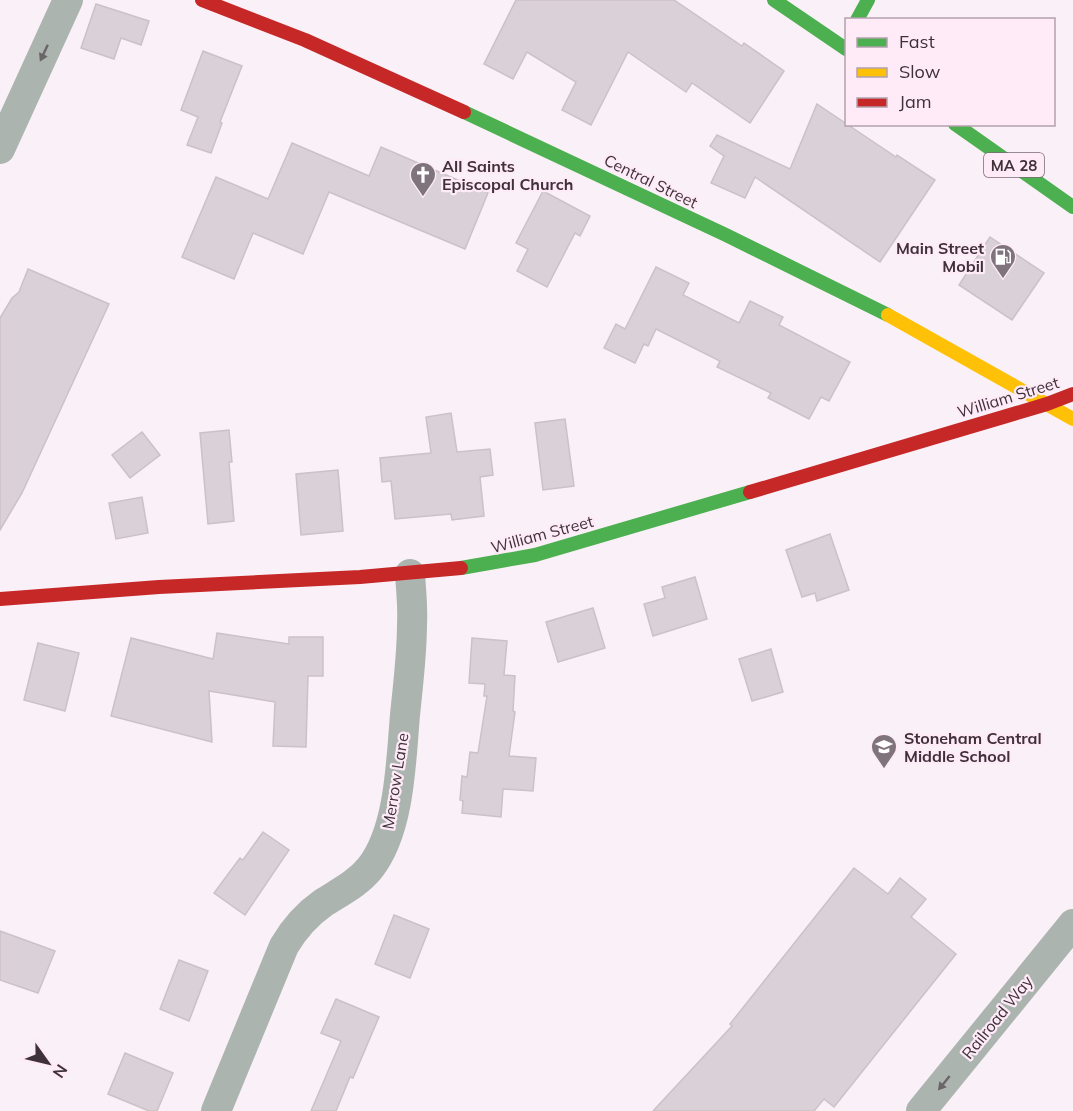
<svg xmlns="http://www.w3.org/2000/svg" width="1073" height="1111" viewBox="0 0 1073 1111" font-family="Mulish,sans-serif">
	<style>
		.building { fill: #dad0d7; stroke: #cbc1c8; stroke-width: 1.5 }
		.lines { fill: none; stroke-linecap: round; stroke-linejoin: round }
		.street { stroke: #acb4b0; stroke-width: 30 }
		.fast { stroke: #4caf50; stroke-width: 14 }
		.slow { stroke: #ffc107; stroke-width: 14 }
		.jam { stroke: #c62828; stroke-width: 14 }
		.oneway { fill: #6a6569 }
		.labels { text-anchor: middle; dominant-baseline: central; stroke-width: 4.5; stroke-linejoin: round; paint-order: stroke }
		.shield { fill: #ffebf8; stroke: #786973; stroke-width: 1.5 }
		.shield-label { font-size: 15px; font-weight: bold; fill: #3e313a }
		.poi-label { font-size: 16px; font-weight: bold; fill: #3e313a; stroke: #ffebf8; text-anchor: start }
		.street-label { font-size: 16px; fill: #3e313a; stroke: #ffebf8 }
	</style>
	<rect width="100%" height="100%" fill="#faf0f7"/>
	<g class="building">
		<polygon points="516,0 674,0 742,46 744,43 784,71 750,123 692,83 686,92 628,52 591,125 562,110 576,82 527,52 513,79 484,64"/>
		<polygon points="96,4 149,21 141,45 121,38 114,59 81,48"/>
		<polygon points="203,51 242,66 220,122 222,123 211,153 187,145 198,117 181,110"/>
		<polygon points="817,104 896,157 897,155 935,180 880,262 755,177 745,198 711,183 724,156 710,146 717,135 790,169"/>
		<polygon points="292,143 369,176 381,147 488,193 465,249 329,192 303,254 253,233 234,279 182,257 216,177 268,199"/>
		<polygon points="543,191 590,216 580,236 575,233 547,287 517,271 528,249 516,243"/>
		<polygon points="990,237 1044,273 1012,320 959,285"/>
		<polygon points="656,267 689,283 683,295 739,323 750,301 783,317 779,325 850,362 829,401 821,397 809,419 768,398 771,393 717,367 720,361 656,329 648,346 644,344 635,363 604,348 616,324 625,329"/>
		<polygon points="28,269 109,304 22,493 0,530 0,318 12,298 19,292"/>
		<polygon points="451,413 457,452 490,449 493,475 480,477 484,516 452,520 451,514 395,519 391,481 382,482 380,458 431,453 426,417"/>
		<polygon points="565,419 574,486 543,490 535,423"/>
		<polygon points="229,430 232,462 229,462 234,521 208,524 200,433"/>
		<polygon points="142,432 160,455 130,478 112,455"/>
		<polygon points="338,470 343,531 301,535 296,474"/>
		<polygon points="142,497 148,533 116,539 109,503"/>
		<polygon points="830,534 849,590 817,601 815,593 802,597 786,550"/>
		<polygon points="695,577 707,619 653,636 644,604 665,598 662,587"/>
		<polygon points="593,608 605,648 558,662 546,622"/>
		<polygon points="217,633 289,644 289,637 323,637 323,676 308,676 306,747 273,746 275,702 209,691 212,742 111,716 131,638 213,659"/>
		<polygon points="472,638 507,641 504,675 515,676 513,711 515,712 509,756 536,758 533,791 503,789 501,817 462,813 463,801 460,800 462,776 467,777 470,752 478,753 487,696 484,696 485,684 469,683"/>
		<polygon points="38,643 79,653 65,711 24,700"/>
		<polygon points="771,649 783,692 752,701 739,659"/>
		<polygon points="263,832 289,850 245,915 214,893 240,858 243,860"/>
		<polygon points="854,868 888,894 900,878 926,899 911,917 956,954 834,1107 824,1099 814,1111 653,1111 732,1026 730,1024"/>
		<polygon points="394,915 429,929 410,978 375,964"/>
		<polygon points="0,931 55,951 38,993 0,980"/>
		<polygon points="179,960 208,971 189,1021 160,1009"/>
		<polygon points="336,999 379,1017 353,1078 350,1077 336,1111 311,1111 341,1041 321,1033"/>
		<polygon points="125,1053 173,1073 157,1111 149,1111 108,1094"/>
	</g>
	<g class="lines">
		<g class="street">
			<polyline points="0,149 68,0"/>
			<path d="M216,1111L284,946C294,929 306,915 323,903C340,892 357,884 370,868C400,830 401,761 405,715C408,685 412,654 412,624C413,607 411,590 410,574"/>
			<polyline points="921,1111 1073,924"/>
		</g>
		<g class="fast">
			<polyline points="774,0 846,49"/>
			<polyline points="857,20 868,0"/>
			<polyline points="464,112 726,235 888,315"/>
			<polyline points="955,124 1073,207"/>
			<polyline points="461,568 535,555 750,492"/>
		</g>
		<polyline class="slow" points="888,315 1073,419"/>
		<g class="jam">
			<polyline points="202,0 305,40 464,112"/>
			<polyline points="750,492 1047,404 1073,394"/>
			<polyline points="0,599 159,587 360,577 461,568"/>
		</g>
	</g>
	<defs><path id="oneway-solid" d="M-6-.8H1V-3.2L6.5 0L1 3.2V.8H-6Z" transform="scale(1.5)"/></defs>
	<g class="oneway">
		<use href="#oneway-solid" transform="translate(44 53) rotate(115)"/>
		<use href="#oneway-solid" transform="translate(944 1083) rotate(129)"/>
	</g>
	<defs>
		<symbol id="church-pin" viewBox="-11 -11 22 30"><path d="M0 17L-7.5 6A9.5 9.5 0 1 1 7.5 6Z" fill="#80747c" stroke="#ffebf8"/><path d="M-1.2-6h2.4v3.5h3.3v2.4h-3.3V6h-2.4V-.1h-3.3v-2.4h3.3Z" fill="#fff"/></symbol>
		<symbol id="fuel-pin" viewBox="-11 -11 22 30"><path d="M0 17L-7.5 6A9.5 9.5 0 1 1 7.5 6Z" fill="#80747c" stroke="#ffebf8"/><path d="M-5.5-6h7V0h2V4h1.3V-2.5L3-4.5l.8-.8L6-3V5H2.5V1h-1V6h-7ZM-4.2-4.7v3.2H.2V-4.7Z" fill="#fff"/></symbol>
		<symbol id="school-pin" viewBox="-11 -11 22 30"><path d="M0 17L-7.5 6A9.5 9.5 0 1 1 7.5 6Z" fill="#80747c" stroke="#ffebf8"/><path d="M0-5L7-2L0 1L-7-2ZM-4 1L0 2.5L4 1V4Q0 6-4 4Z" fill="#fff"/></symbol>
	</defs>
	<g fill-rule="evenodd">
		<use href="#church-pin" x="408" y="160" width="30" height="40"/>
		<use href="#fuel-pin" x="988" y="242" width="30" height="40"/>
		<use href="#school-pin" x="869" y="732" width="30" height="40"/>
	</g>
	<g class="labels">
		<rect class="shield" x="984" y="153" width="60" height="24" rx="4.5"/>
		<g class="shield-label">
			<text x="1014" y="165">MA 28</text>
		</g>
		<g class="poi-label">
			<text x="442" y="166">All Saints<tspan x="442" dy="18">Episcopal Church</tspan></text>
			<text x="984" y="248" text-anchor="end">Main Street<tspan x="984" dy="18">Mobil</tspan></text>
			<text x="904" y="738">Stoneham Central<tspan x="904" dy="18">Middle School</tspan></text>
		</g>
		<g class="street-label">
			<text transform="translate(651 181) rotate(26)">Central Street</text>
			<text transform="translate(1008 397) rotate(-17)">William Street</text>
			<text transform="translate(542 534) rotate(-15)">William Street</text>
			<text transform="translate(395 781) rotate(-81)">Merrow Lane</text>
			<text transform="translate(997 1017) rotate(-51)">Railroad Way</text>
		</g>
	</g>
	<rect x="845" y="18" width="210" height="108" fill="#ffebf8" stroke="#b2a1ac" stroke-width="1.5"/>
	<rect x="857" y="38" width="30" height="9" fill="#4caf50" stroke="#b2a1ac" stroke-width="1.5"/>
	<text x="899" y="48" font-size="18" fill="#3e313a">Fast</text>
	<rect x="857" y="68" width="30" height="9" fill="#ffc107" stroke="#b2a1ac" stroke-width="1.5"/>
	<text x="899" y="78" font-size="18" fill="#3e313a">Slow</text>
	<rect x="857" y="98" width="30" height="9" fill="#c62828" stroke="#b2a1ac" stroke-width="1.5"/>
	<text x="899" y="108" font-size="18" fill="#3e313a">Jam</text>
	<g transform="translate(48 1063) rotate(124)" stroke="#ffebf8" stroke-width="4.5" paint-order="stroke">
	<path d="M0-4.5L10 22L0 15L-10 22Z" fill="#3e313a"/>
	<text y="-9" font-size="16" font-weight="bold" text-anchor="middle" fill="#3e313a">N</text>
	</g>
</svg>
